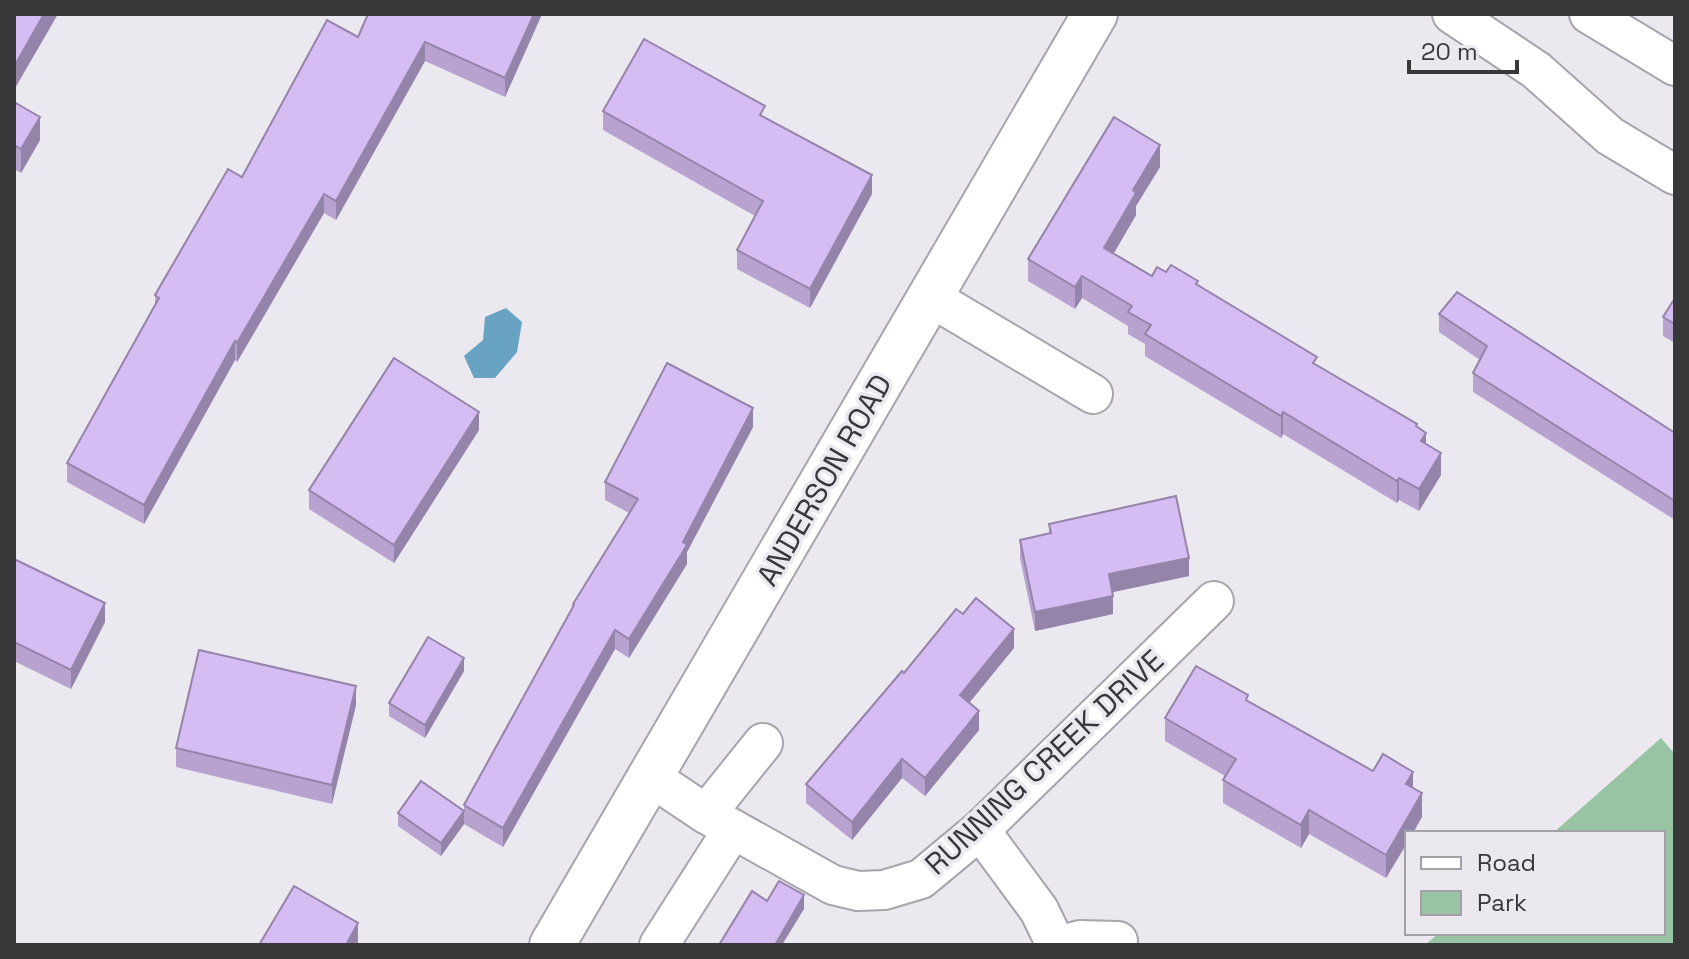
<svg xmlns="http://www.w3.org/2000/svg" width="1689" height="959" viewBox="0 0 1689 959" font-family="'Space Grotesk',sans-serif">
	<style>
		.green { fill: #99c4a3 }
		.water { fill: #68a3c4 }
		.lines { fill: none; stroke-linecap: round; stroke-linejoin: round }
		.minor-casing { stroke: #a7a4ab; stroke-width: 42 }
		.tertiary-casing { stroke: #a7a4ab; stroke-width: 48 }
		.minor { stroke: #fff; stroke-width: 38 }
		.tertiary { stroke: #fff; stroke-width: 44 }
		.wall { fill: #b7a2d0 }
		.shaded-wall { fill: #9584a9 }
		.building { fill: #d5bcf2; stroke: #9584a9; stroke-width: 2 }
		.labels { text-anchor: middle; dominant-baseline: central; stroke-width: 7; stroke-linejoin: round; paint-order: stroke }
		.street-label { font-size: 30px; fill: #38373a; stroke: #ebe8f0 }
	</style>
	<rect width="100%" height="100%" fill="#ebe8f0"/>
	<polygon class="green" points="1661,738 1675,754 1675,945 1425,945 1439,933 1663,933 1663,833 1553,833"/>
	<polygon class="water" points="506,308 522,322 517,352 495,378 474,378 464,356 483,340 485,317"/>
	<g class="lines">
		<defs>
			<g id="minor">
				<polyline points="1452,14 1536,70 1610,136 1675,175"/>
				<polyline points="1589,14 1675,66"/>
				<polyline points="930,297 1093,394"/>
				<polyline points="649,776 706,814 833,885 858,891 884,890 921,879 980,830 1214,601"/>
				<polyline points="706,814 763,743"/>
				<polyline points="980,830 1039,910 1056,945"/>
				<polyline points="659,945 733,829"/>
				<polyline points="1061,945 1080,940 1118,941"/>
			</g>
			<polyline id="tertiary" points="552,945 1095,14"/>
		</defs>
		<use href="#minor" class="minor-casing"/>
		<use href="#tertiary" class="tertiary-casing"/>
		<use href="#minor" class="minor"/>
		<use href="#tertiary" class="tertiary"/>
	</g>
	<g class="wall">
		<polygon points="368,14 542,14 505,97 425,61 336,220 324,213 237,362 235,360 144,524 67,482 67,463 155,306 155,295 242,177 358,37"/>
		<polygon points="14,102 40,140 21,173 14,169"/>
		<polygon points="603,111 765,118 872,194 810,308 737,269 737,250 755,216 603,130"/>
		<polygon points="1160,167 1136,206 1136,215 1114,253 1152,276 1166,272 1198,285 1317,365 1417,427 1441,475 1419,511 1399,500 1397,503 1283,434 1281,438 1145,356 1145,344 1128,334 1128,326 1082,298 1075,309 1028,281 1028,259"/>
		<polygon points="1675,298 1675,343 1663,336 1663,317"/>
		<polygon points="1439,314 1675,433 1675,520 1473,392 1473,373 1480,360 1439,332"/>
		<polygon points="753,427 687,552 687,564 629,658 615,649 503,847 464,824 441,856 398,826 398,813 464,811 464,805 573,609 573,604 629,513 605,500 605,482"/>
		<polygon points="479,430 394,563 309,509 309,490"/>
		<polygon points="1049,524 1189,576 1112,592 1113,614 1035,631 1020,558 1020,540 1049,534"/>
		<polygon points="14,559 105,622 71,689 14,661"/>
		<polygon points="963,614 1014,648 969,703 979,730 925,796 902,778 852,840 806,803 806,784 904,673"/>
		<polygon points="464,671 425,738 389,716 389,703"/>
		<polygon points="1248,701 1373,771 1413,788 1422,817 1407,833 1407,843 1386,878 1309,834 1301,848 1223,803 1223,780 1225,776 1165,741 1165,718"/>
		<polygon points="356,705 332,804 176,767 176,748"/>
	</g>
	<g class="shaded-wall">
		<polygon points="44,14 58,14 14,90 14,67"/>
		<polygon points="534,14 542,14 505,97 505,78"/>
		<polygon points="425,42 425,61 336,220 336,201"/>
		<polygon points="40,117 40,140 21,173 21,149"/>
		<polygon points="1160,145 1160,167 1136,206 1136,215 1104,270 1104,248 1133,190"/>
		<polygon points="872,175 872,194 810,308 810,289"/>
		<polygon points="324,194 324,213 237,362 237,343"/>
		<polygon points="1082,276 1082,298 1075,309 1075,287"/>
		<polygon points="235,341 235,360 144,524 144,505"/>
		<polygon points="753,408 753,427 687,552 687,564 629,658 629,639 683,542"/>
		<polygon points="479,412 479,430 394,563 394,545"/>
		<polygon points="1283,412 1283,434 1281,438 1281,416"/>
		<polygon points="1426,433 1426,455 1421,441"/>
		<polygon points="1441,453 1441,475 1419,511 1419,489"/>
		<polygon points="1399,478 1399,500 1397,503 1397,481"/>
		<polygon points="1189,558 1189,576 1109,593 1109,574"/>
		<polygon points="1113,596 1113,614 1035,631 1035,612"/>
		<polygon points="105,603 105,622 71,689 71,670"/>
		<polygon points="1014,629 1014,648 960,714 960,695"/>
		<polygon points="615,630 615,649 503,847 503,828"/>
		<polygon points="464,658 464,671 425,738 425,725"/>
		<polygon points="356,686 356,705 332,804 332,785"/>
		<polygon points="979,711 979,730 925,796 925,778"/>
		<polygon points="902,759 902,778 852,840 852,822"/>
		<polygon points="1413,772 1413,795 1406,784"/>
		<polygon points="1422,793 1422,817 1413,833 1407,833 1407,843 1386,878 1386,855"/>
		<polygon points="1309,810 1309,834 1301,848 1301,825"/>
		<polygon points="464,811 464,824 441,856 441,843"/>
		<polygon points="804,895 804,909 782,945 775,945"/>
		<polygon points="358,923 358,945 346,945"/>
	</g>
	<g class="building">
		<polygon points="14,14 44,14 14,67"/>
		<polygon points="368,14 534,14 505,78 425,42 336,201 324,194 237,343 235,341 144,505 67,463 159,298 155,295 228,169 242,177 327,20 358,37"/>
		<polygon points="644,39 765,106 760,115 872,175 810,289 737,250 763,201 603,111"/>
		<polygon points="14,102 40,117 21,149 14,145"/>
		<polygon points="1114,117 1160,145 1133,190 1136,193 1104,248 1152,276 1157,267 1166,272 1171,265 1198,281 1196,284 1317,357 1313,363 1417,424 1416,426 1426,433 1421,441 1441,453 1419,489 1399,478 1397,481 1283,412 1281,416 1145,334 1151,325 1128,312 1132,306 1082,276 1075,287 1028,259"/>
		<polygon points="1457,292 1675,433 1675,501 1473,373 1487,346 1439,314"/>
		<polygon points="1675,298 1675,324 1663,317"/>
		<polygon points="394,358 479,412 394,545 309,490"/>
		<polygon points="667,363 753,408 683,542 687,545 629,639 615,630 503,828 464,805 574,605 573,604 638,499 605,482"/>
		<polygon points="1176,496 1189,558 1109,574 1113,596 1035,612 1020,540 1051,533 1049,524"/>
		<polygon points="14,559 105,603 71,670 14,642"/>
		<polygon points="976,598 1014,629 960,695 979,711 925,778 902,759 852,822 806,784 902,671 904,673 956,609 963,614"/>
		<polygon points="428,637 464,658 425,725 389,703"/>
		<polygon points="199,650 356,686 332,785 176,748"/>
		<polygon points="1196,666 1248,695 1246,700 1373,771 1383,754 1413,772 1406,784 1422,793 1386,855 1309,810 1301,825 1223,780 1236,759 1165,718"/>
		<polygon points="421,781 464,811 441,843 398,813"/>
		<polygon points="779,881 804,895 775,945 719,945 752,891 767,901"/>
		<polygon points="294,886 358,923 346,945 259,945"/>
	</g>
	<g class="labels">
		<g class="street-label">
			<text transform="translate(824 480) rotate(-60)">ANDERSON ROAD</text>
			<text transform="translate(1044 762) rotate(-43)">RUNNING CREEK DRIVE</text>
		</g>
	</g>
	<rect width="1689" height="959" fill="none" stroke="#38373a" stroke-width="32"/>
	<rect x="1405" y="831" width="260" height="104" fill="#ebe8f0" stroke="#a3a1a7" stroke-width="2"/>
	<rect x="1421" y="857" width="40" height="12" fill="#ffffff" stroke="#a3a1a7" stroke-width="2"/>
	<text x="1477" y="871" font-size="24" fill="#38373a">Road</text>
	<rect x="1421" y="891" width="40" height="24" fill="#99c4a3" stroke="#a3a1a7" stroke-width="2"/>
	<text x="1477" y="911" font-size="24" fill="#38373a">Park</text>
	<path d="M1409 60v12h108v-12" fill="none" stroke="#38373a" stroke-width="4"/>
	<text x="1421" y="60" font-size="24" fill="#38373a" stroke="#ebe8f0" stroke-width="6" paint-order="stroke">20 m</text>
</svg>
